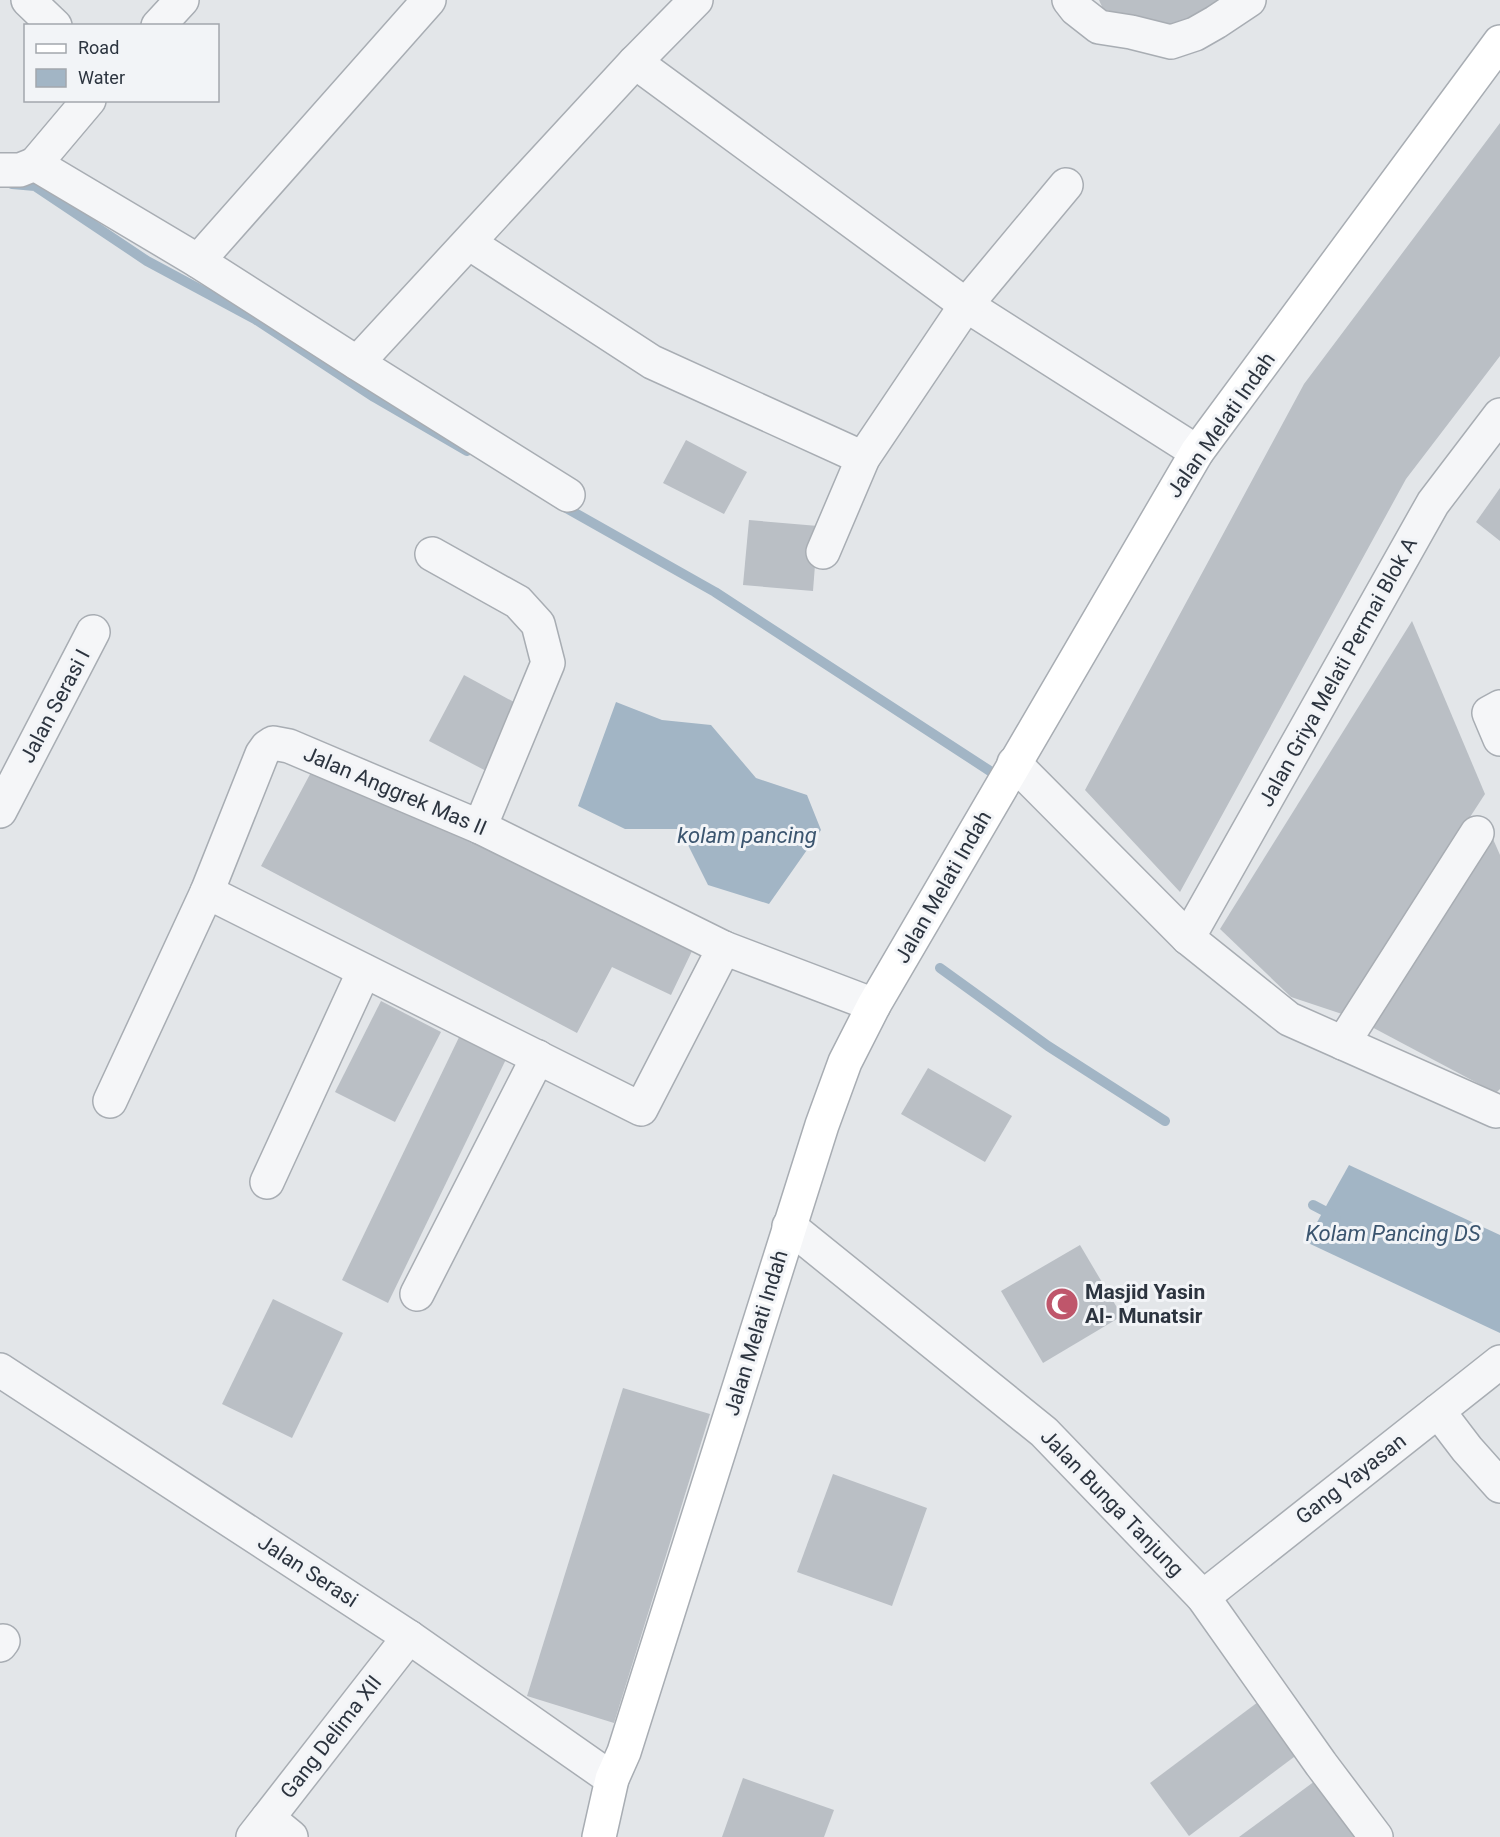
<svg xmlns="http://www.w3.org/2000/svg" width="1500" height="1837" viewBox="0 0 1500 1837" font-family="Roboto,sans-serif">
	<style>
		.water { fill: #a2b5c5 }
		.lines { fill: none; stroke-linecap: round; stroke-linejoin: round }
		.stream { stroke: #a2b5c5; stroke-width: 10 }
		.building { fill: #babfc5 }
		.street-casing { stroke: #a8adb3; stroke-width: 36 }
		.secondary-casing { stroke: #a8adb3; stroke-width: 36 }
		.street { stroke: #f5f6f8; stroke-width: 33 }
		.secondary { stroke: #fff; stroke-width: 33 }
		.labels { text-anchor: middle; dominant-baseline: central; stroke-width: 6; stroke-linejoin: round; paint-order: stroke }
		.street-label { font-size: 21px; fill: #2c343f; stroke: #f2f4f7 }
		.poi-label { font-size: 21px; font-weight: bold; fill: #2c343f; stroke: #f2f4f7; text-anchor: start }
		.water-label { font-size: 22px; font-style: italic; fill: #3b556f; stroke: #f2f4f7 }
	</style>
	<rect width="100%" height="100%" fill="#e3e6e9"/>
	<g class="water">
		<polygon points="616,702 662,720 711,725 756,778 807,795 821,830 769,904 708,885 680,829 625,829 578,806"/>
		<polygon points="1349,1165 1500,1235 1500,1333 1306,1242"/>
	</g>
	<g class="lines">
		<g class="stream">
			<polyline points="12,184 35,186 147,261 255,319 374,397 467,451"/>
			<polyline points="559,504 715,592 990,771"/>
			<polyline points="940,968 1048,1046 1165,1121"/>
			<polyline points="1313,1205 1336,1217"/>
		</g>
	</g>
	<g class="building">
		<polygon points="1099,0 1227,0 1178,33 1103,9"/>
		<polygon points="1500,123 1500,356 1406,479 1180,892 1085,790 1304,384"/>
		<polygon points="686,440 747,472 724,514 663,483"/>
		<polygon points="1500,488 1500,541 1476,522"/>
		<polygon points="749,520 818,526 813,591 743,585"/>
		<polygon points="1412,621 1485,794 1342,1014 1291,997 1220,929"/>
		<polygon points="464,675 525,708 490,773 429,741"/>
		<polygon points="316,763 693,949 671,995 612,967 577,1033 261,866"/>
		<polygon points="1489,830 1500,855 1500,1089 1496,1093 1368,1025"/>
		<polygon points="381,1001 441,1032 395,1122 335,1092"/>
		<polygon points="463,1029 510,1051 388,1303 342,1280"/>
		<polygon points="928,1068 1012,1116 985,1162 901,1114"/>
		<polygon points="1080,1245 1122,1316 1043,1363 1001,1291"/>
		<polygon points="273,1299 343,1333 292,1438 222,1404"/>
		<polygon points="623,1388 710,1414 614,1723 527,1696"/>
		<polygon points="833,1474 927,1508 892,1606 797,1572"/>
		<polygon points="1258,1702 1298,1754 1189,1836 1150,1783"/>
		<polygon points="743,1778 834,1810 824,1837 722,1837"/>
		<polygon points="1319,1778 1358,1837 1239,1837"/>
	</g>
	<g class="lines">
		<defs>
			<g id="street">
				<polyline points="28,0 55,26"/>
				<polyline points="1069,0 1076,9 1099,27 1131,32 1171,42 1195,34 1216,22 1249,0"/>
				<polyline points="158,26 182,0"/>
				<polyline points="635,62 966,305 1197,452"/>
				<polyline points="35,164 89,100"/>
				<polyline points="0,170 20,170 35,164 198,261 357,363 568,495"/>
				<polyline points="469,243 652,362 863,458"/>
				<polyline points="198,261 429,0"/>
				<polyline points="357,363 635,62 696,0"/>
				<polyline points="823,552 863,458 966,305 1066,185"/>
				<polyline points="432,554 518,602 538,624 548,663 480,827"/>
				<polyline points="1500,707 1489,713 1500,739"/>
				<polyline points="1014,763 1188,938 1289,1019 1496,1111"/>
				<polyline points="0,811 93,632"/>
				<polyline points="207,892 641,1109 724,948"/>
				<polyline points="1188,938 1433,503 1500,415"/>
				<polyline points="1343,1043 1477,833"/>
				<polyline points="110,1101 207,892 262,754 267,747 273,743 289,746 480,827 724,948 874,1005"/>
				<polyline points="267,1182 364,971"/>
				<polyline points="789,1226 1044,1432 1203,1597 1321,1764 1376,1837"/>
				<polyline points="417,1294 538,1057"/>
				<polyline points="0,1370 409,1637 612,1779"/>
				<polyline points="1438,1411 1467,1449 1500,1486"/>
				<polyline points="1203,1597 1500,1362"/>
				<polyline points="0,1645 3,1641"/>
				<polyline points="268,1818 291,1837"/>
				<polyline points="253,1837 409,1637"/>
			</g>
			<polyline id="secondary" points="599,1837 612,1779 624,1752 822,1125 845,1062 874,1005 1197,452 1500,42"/>
		</defs>
		<use href="#street" class="street-casing"/>
		<use href="#secondary" class="secondary-casing"/>
		<use href="#street" class="street"/>
		<use href="#secondary" class="secondary"/>
	</g>
	<defs>
		<symbol id="mosque-disc" viewBox="-11 -11 22 22"><circle r="9.5" fill="#bf566b" stroke="#f2f4f7"/><path d="M3.5-4.9A6 6 0 1 0 3.5 4.9A5 5 0 1 1 3.5-4.9Z" fill="#fff"/></symbol>
	</defs>
	<g fill-rule="evenodd">
		<use href="#mosque-disc" x="1043" y="1285" width="38" height="38"/>
	</g>
	<g class="labels">
		<g class="street-label">
			<text transform="translate(1221 425) rotate(-55)">Jalan Melati Indah</text>
			<text transform="translate(1338 672) rotate(-61)">Jalan Griya Melati Permai Blok A</text>
			<text transform="translate(55 706) rotate(-62)">Jalan Serasi I</text>
			<text transform="translate(395 791) rotate(23)">Jalan Anggrek Mas II</text>
			<text transform="translate(943 887) rotate(-60)">Jalan Melati Indah</text>
			<text transform="translate(756 1333) rotate(-73)">Jalan Melati Indah</text>
			<text transform="translate(1351 1479) rotate(-38)">Gang Yayasan</text>
			<text transform="translate(1112 1503) rotate(46)">Jalan Bunga Tanjung</text>
			<text transform="translate(308 1571) rotate(33)">Jalan Serasi</text>
			<text transform="translate(331 1737) rotate(-52)">Gang Delima XII</text>
		</g>
		<g class="poi-label">
			<text x="1085" y="1292">Masjid Yasin<tspan x="1085" dy="24">Al- Munatsir</tspan></text>
		</g>
		<g class="water-label">
			<text x="747" y="835">kolam pancing</text>
			<text x="1393" y="1233">Kolam Pancing DS</text>
		</g>
	</g>
	<rect x="24" y="24" width="195" height="78" fill="#f2f4f7" stroke="#a3a7ad" stroke-width="1.5"/>
	<rect x="36" y="44" width="30" height="9" fill="#ffffff" stroke="#a3a7ad" stroke-width="1.5"/>
	<text x="78" y="54" font-size="18" fill="#2c343f">Road</text>
	<rect x="36" y="69" width="30" height="18" fill="#a2b5c5" stroke="#a3a7ad" stroke-width="1.5"/>
	<text x="78" y="84" font-size="18" fill="#2c343f">Water</text>
</svg>
